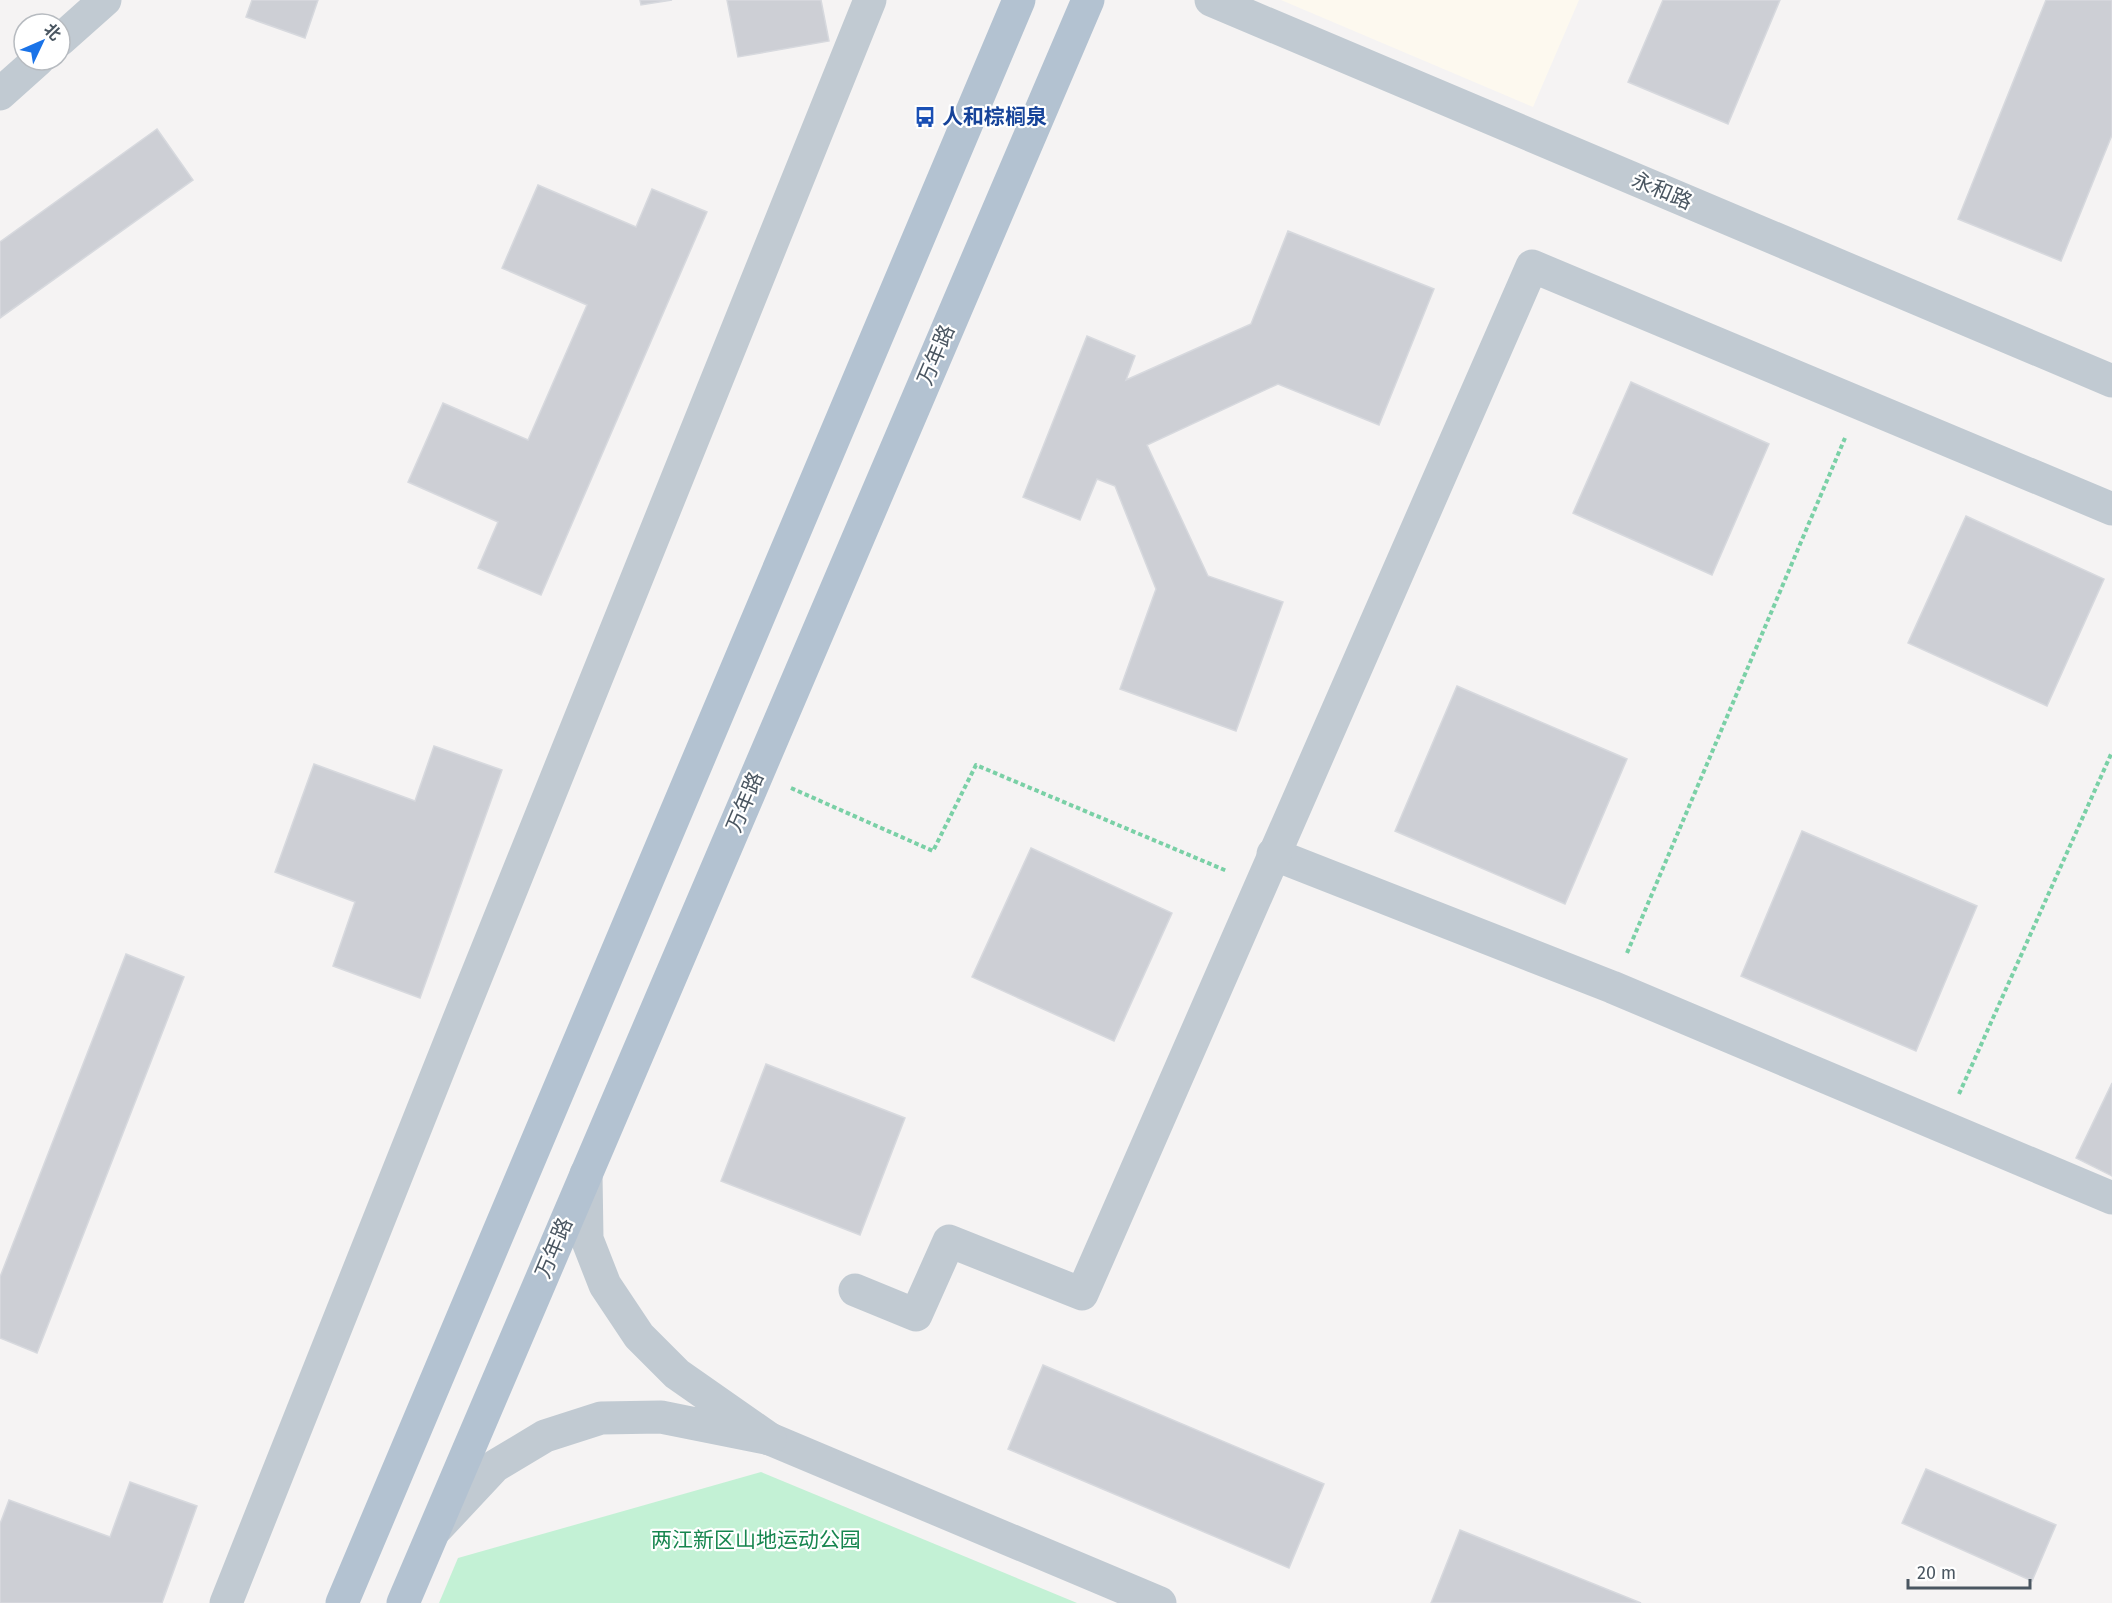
<svg xmlns="http://www.w3.org/2000/svg" width="2112" height="1603" viewBox="0 0 2112 1603" font-family="'Fira Sans','Noto Sans SC',sans-serif">
	<style>
		.commercial { fill: #fdf9ef }
		.green { fill: #c3f1d5 }
		.building { fill: #cdcfd5; stroke: #d7d9de; stroke-width: 1.5 }
		.lines { fill: none; stroke-linecap: round; stroke-linejoin: round }
		.path { stroke: #7ad0a6; stroke-width: 4; stroke-dasharray: 4.5 3; stroke-linecap: butt }
		.minor { stroke: #c1cad2; stroke-width: 33 }
		.major { stroke: #b3c2d1; stroke-width: 33 }
		.labels { text-anchor: middle; dominant-baseline: central; stroke-width: 4.5; stroke-linejoin: round; paint-order: stroke }
		.transit-label { font-size: 21px; font-weight: bold; fill: #164399; stroke: #fff; text-anchor: start }
		.street-label { font-size: 21px; fill: #4a5661; stroke: #fff }
		.park-label { font-size: 21px; fill: #17864f; stroke: #fff }
	</style>
	<rect width="100%" height="100%" fill="#f5f3f3"/>
	<polygon class="commercial" points="1281,0 1579,0 1533,107"/>
	<polygon class="green" points="761,1472 1077,1603 439,1603 458,1558"/>
	<g class="building">
		<polygon points="252,0 318,0 305,38 246,17"/>
		<polygon points="640,0 672,0 641,5"/>
		<polygon points="727,0 821,0 829,41 738,57"/>
		<polygon points="1663,0 1780,0 1728,124 1628,82"/>
		<polygon points="2046,0 2112,0 2112,135 2061,261 1958,219"/>
		<polygon points="157,129 193,180 0,318 0,242"/>
		<polygon points="538,185 636,227 652,189 707,212 541,595 478,568 498,522 408,482 443,403 528,440 587,305 502,268"/>
		<polygon points="1288,231 1434,289 1379,425 1278,384 1147,445 1208,576 1283,602 1236,731 1120,689 1156,589 1115,486 1097,479 1080,520 1023,497 1087,336 1135,356 1126,380 1251,324"/>
		<polygon points="1631,382 1769,444 1712,575 1573,513"/>
		<polygon points="1966,516 2104,579 2047,706 1908,643"/>
		<polygon points="1457,686 1627,759 1565,904 1395,831"/>
		<polygon points="434,746 502,770 420,998 333,966 355,902 275,872 314,764 415,801"/>
		<polygon points="1802,831 1977,906 1916,1051 1741,976"/>
		<polygon points="1031,848 1172,913 1114,1041 972,977"/>
		<polygon points="126,954 184,977 37,1353 0,1338 0,1277"/>
		<polygon points="766,1064 905,1118 860,1235 721,1181"/>
		<polygon points="2112,1083 2112,1176 2076,1158"/>
		<polygon points="1043,1365 1324,1484 1289,1568 1008,1449"/>
		<polygon points="1926,1469 2056,1525 2032,1581 1902,1523"/>
		<polygon points="130,1482 197,1506 162,1603 0,1603 0,1524 9,1500 110,1537"/>
		<polygon points="1460,1530 1641,1603 1431,1603"/>
	</g>
	<g class="lines">
		<g class="path">
			<polyline points="791,788 933,851 976,765 1227,871"/>
			<polyline points="1627,953 1845,438"/>
			<polyline points="1959,1094 2112,752"/>
		</g>
		<g class="minor">
			<polyline points="1211,0 2112,381"/>
			<polyline points="60,40 105,0"/>
			<polyline points="0,94 38,60"/>
			<polyline points="1273,854 1612,987 2112,1198"/>
			<polyline points="855,1290 916,1315 949,1241 1082,1294 1532,266 2112,509"/>
			<polyline points="770,1439 1160,1603"/>
			<polyline points="437,1528 495,1466 545,1436 601,1418 661,1417 770,1439 677,1374 639,1336 605,1285 587,1239 586,1174"/>
			<polyline points="226,1603 453,1034 870,0"/>
		</g>
		<g class="major">
			<polyline points="342,1603 1019,0"/>
			<polyline points="403,1603 1088,0"/>
		</g>
	</g>
	<defs>
		<symbol id="bus-bare" viewBox="-9 -9 18 18"><path d="M-5-6H5V4H4V6H2V4H-2V6H-4V4H-5ZM-3.5-4V0h7V-4ZM-3.5 1.2v1.5H-2V1.2ZM2 1.2v1.5H3.5V1.2Z" fill="#1a4fb4" stroke="#fff" stroke-width="2.5" paint-order="stroke"/></symbol>
	</defs>
	<g fill-rule="evenodd">
		<use href="#bus-bare" x="910" y="102" width="30" height="30"/>
	</g>
	<g class="labels">
		<g class="transit-label">
			<text x="942" y="117">人和棕榈泉</text>
		</g>
		<g class="street-label">
			<text transform="translate(1662 191) rotate(23)">永和路</text>
			<text transform="translate(936 355) rotate(-67)">万年路</text>
			<text transform="translate(745 802) rotate(-67)">万年路</text>
			<text transform="translate(554 1248) rotate(-67)">万年路</text>
		</g>
		<g class="park-label">
			<text x="756" y="1540">两江新区山地运动公园</text>
		</g>
	</g>
	<g transform="translate(42 42) rotate(46)"><circle r="28" fill="#ffffff" stroke="#b7bbc0" stroke-width="1.5"/>
	<path d="M0-4.5L10 22L0 15L-10 22Z" fill="#1a73e8"/>
	<text y="-9" font-size="16" font-weight="bold" text-anchor="middle" fill="#4a5661">北</text>
	</g>
	<path d="M1908 1579v9h122v-9" fill="none" stroke="#4a5661" stroke-width="3"/>
	<text x="1917" y="1579" font-size="18" fill="#4a5661" stroke="#ffffff" stroke-width="4.5" paint-order="stroke">20 m</text>
</svg>
